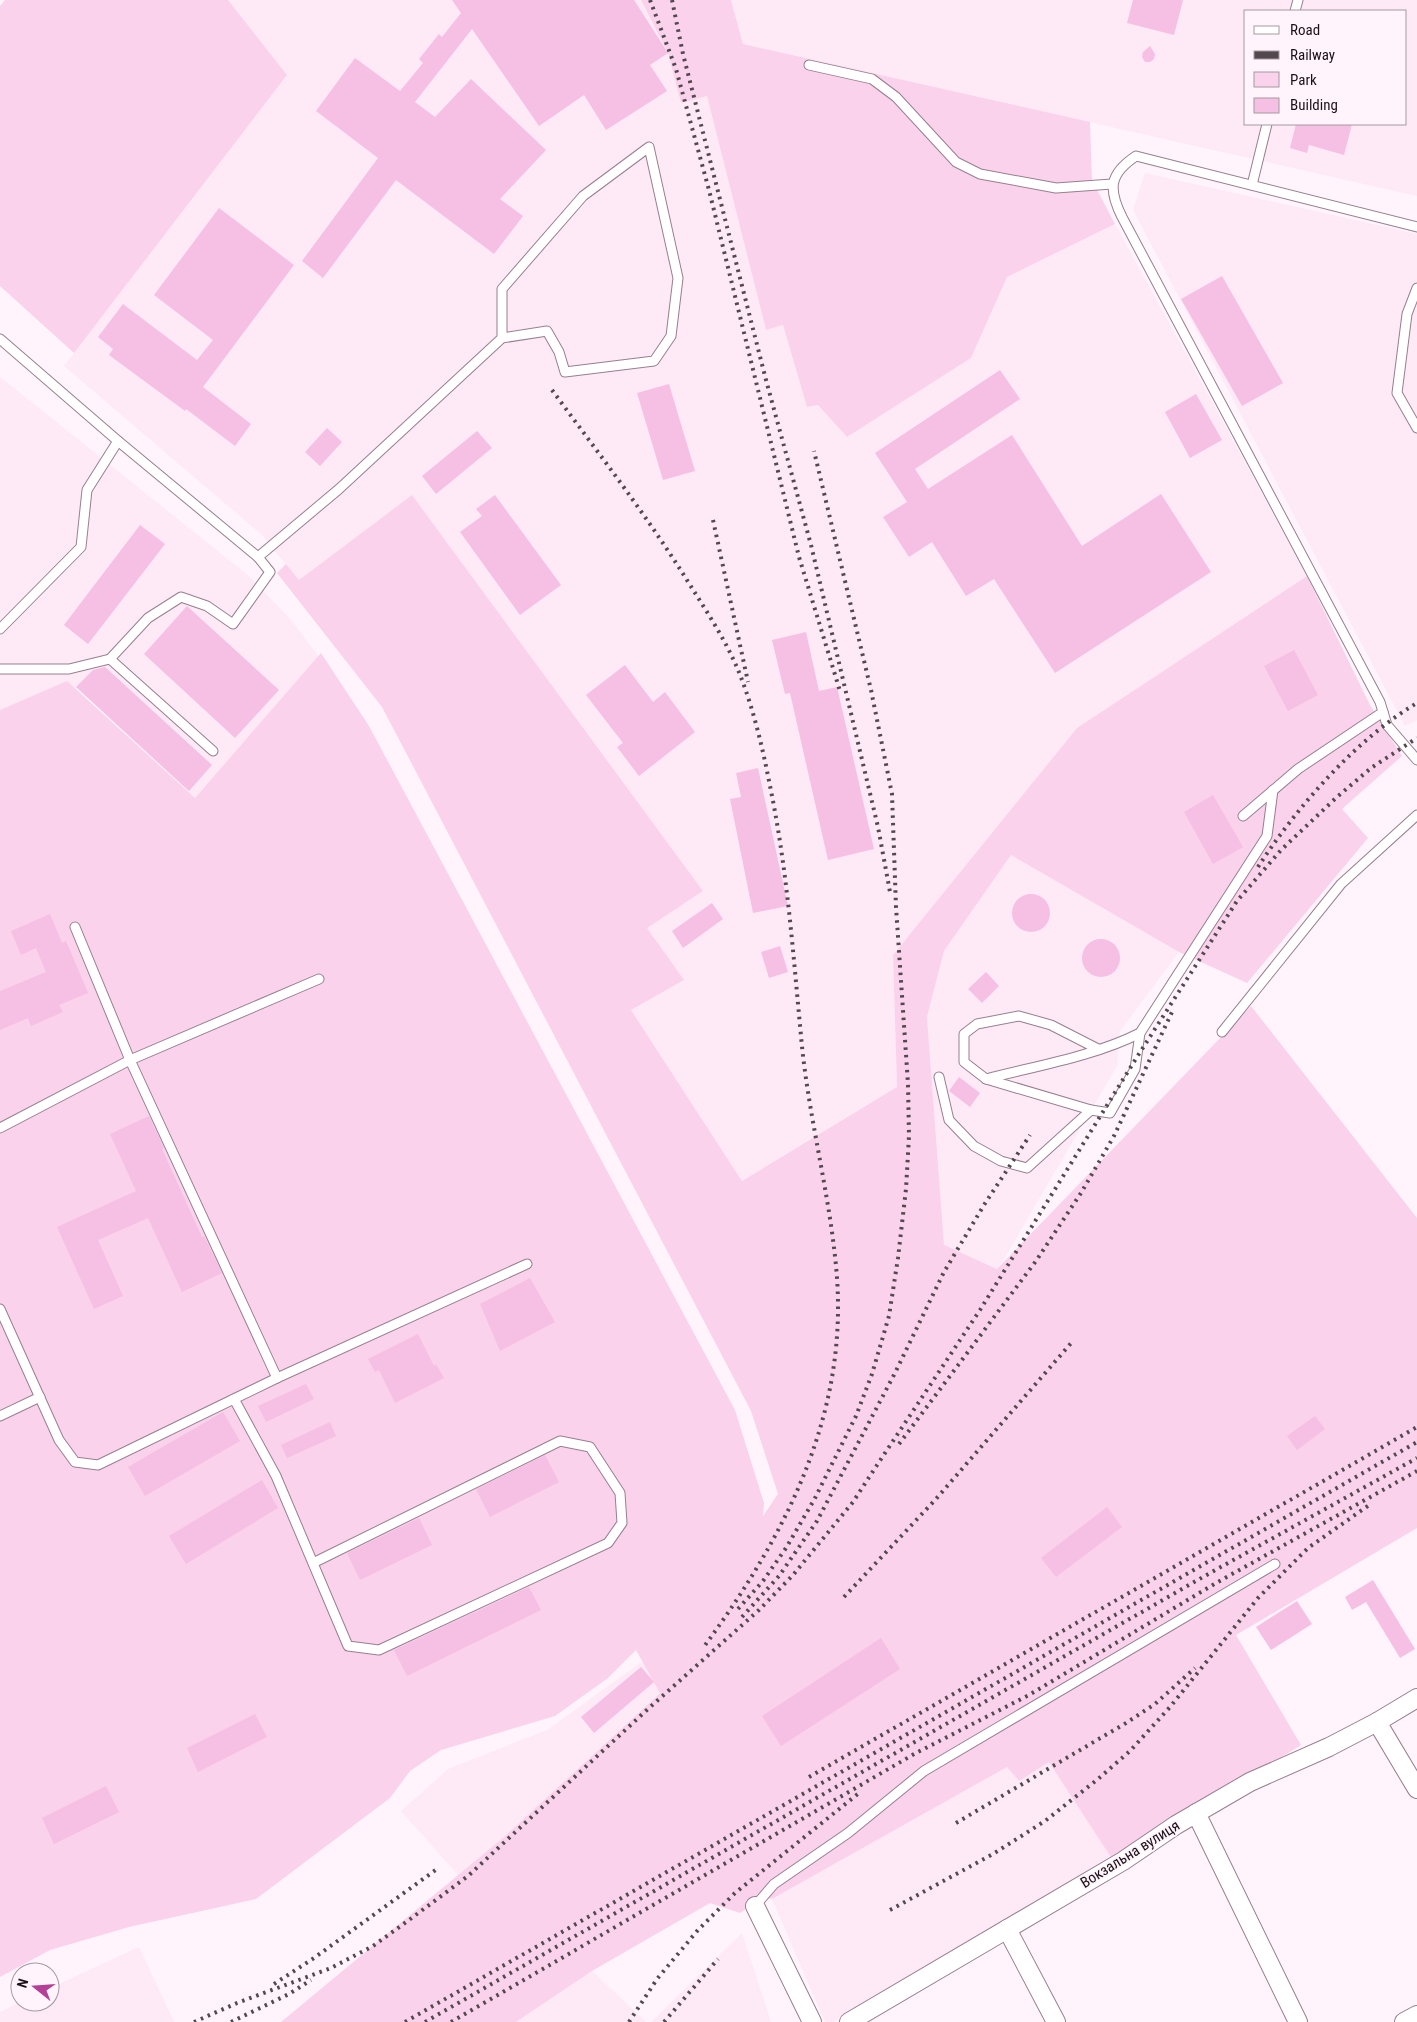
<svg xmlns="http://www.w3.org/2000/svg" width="1417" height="2022" viewBox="0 0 1417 2022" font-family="'Roboto Condensed',sans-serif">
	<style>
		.built { fill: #fee9f7; fill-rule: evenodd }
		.green { fill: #fad2ec }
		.building { fill: #f6bfe4 }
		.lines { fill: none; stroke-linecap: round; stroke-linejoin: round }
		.service-casing { stroke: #987f8f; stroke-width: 11 }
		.minor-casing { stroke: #987f8f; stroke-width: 20 }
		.service { stroke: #fff; stroke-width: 9 }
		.minor { stroke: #fff; stroke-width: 18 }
		.rail { stroke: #52494f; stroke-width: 4; stroke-dasharray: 2.5 5; stroke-linecap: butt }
		.labels { text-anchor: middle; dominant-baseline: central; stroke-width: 4; stroke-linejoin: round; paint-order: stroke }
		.street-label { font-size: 15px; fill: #1b1218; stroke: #fff4fb }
	</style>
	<rect width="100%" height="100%" fill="#fff4fb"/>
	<g class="built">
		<polygon points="228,0 641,0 668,53 681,103 707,96 766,330 783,325 807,407 818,404 847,437 971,358 1007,277 1115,224 1307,576 1077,728 893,955 897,1087 742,1181 631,1010 684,980 646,928 703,891 412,495 299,580 261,534 64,366 287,75"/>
		<path d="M731,0H1417V196L743,44ZM1246,11H1406V124H1246Z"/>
		<polygon points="1145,173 1417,234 1417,720 1405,726 1133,210"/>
		<polygon points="0,377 250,577 291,620 319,657 195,798 76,687 0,712"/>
		<polygon points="1011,855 1179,952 1120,1031 1117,1066 998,1269 944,1246 927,1017 944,951"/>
		<polygon points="643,1661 660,1692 504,1837 458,1875 401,1811 448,1769 547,1730"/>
		<polygon points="1049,1761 1114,1862 833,2022 825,2022 772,1899 1007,1767 1019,1780"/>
		<polygon points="742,1933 771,2022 651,2022"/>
		<polygon points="139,1947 174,2022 0,2022 0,2012 21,2002 50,2002 50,1988"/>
		<polygon points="592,1971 646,2022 516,2022"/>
	</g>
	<g class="green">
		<polygon points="5,0 228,0 287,75 74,353 0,286 0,6"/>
		<polygon points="641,0 731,0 743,44 1090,122 1092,180 1115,224 1007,277 971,358 847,437 818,405 807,407 783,325 766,330 707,96 681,103 668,53"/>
		<polygon points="412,495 703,891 647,928 684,980 631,1010 742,1181 897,1087 893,955 1077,728 1307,576 1370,705 1402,756 1342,809 1368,838 1247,983 1179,952 1011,855 944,951 927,1017 944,1245 997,1269 1251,1006 1417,1218 1417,1528 1236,1635 1301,1745 1114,1862 1049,1762 1019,1781 1007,1767 772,1899 765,1897 740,1913 710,1903 592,1971 516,2022 281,2022 504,1837 660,1693 636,1650 608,1678 555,1716 441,1750 410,1771 390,1798 256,1899 129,1927 50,1950 0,1977 0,710 67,681 195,798 321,653 369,726 735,1410 764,1503 763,1516 778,1494 751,1411 382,707 277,573 286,564 299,580"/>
	</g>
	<g class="building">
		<polygon points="452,0 634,0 668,53 650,65 667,91 606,130 584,95 539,126 472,29 415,102 435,117 471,79 546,150 500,199 523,216 494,254 396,180 323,278 302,261 378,158 316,111 355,58 400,91 423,63 419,59 439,34 442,37 461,13"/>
		<polygon points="1133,0 1183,0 1174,35 1127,23"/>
		<polygon points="1150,46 1155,54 1154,59 1150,62 1145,62 1142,57 1143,52"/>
		<polygon points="1296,124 1352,124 1344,155 1309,145 1307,153 1290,148"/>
		<polygon points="219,208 294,265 203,387 251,424 235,446 186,409 185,411 109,355 113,349 98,337 123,304 197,360 213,340 154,295"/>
		<polygon points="1222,276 1283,383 1242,406 1181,299"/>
		<polygon points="1000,370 1020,399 915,469 928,489 1012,435 1082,546 1161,494 1211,572 1055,673 994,579 966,596 932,542 909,557 883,517 907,502 875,453"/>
		<polygon points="669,384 695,471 663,480 637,393"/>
		<polygon points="1196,394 1222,440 1190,458 1165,412"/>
		<polygon points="327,428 342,442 320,466 305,452"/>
		<polygon points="477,431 492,448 436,494 422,476"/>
		<polygon points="495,495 561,585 520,615 460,532 482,516 476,509"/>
		<polygon points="140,525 165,544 88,644 64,625"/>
		<polygon points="187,606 279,690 235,738 144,654"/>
		<polygon points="806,632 819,691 837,687 874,849 828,860 790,693 785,694 772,640"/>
		<polygon points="1294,650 1318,695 1288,711 1264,666"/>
		<polygon points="625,665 653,702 665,692 695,732 639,776 617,747 623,743 586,695"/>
		<polygon points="105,667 212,765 189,791 76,687 93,670"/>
		<polygon points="758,768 788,906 753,913 730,799 741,797 736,773"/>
		<polygon points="1213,795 1243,847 1213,864 1184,812"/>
		<circle cx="1031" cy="913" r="19"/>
		<polygon points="712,903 723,919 683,948 672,931"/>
		<polygon points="50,914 62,943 66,941 88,993 59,1005 63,1012 31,1026 28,1018 0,1030 0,991 46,972 36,948 21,955 11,931"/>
		<circle cx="1101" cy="958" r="19"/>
		<polygon points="780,946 788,972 769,978 761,952"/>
		<polygon points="986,972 999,986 982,1003 968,989"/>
		<polygon points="959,1077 980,1093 970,1107 949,1091"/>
		<polygon points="149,1116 164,1148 162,1149 202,1237 204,1236 222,1273 182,1292 148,1218 98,1240 123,1296 94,1309 57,1227 136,1191 110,1134"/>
		<polygon points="530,1278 555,1322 500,1351 480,1304"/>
		<polygon points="418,1334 434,1366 436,1364 444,1378 395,1403 379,1370 375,1372 368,1359"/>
		<polygon points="306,1384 314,1399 266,1422 258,1406"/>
		<polygon points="223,1412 240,1441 145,1496 128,1467"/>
		<polygon points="1315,1416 1325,1429 1297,1450 1287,1436"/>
		<polygon points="330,1422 336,1436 287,1458 281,1445"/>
		<polygon points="545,1455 559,1482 490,1517 476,1489"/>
		<polygon points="262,1480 278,1508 186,1564 169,1536"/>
		<polygon points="1107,1507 1122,1527 1056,1577 1041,1558"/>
		<polygon points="419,1518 432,1545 360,1580 347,1553"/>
		<polygon points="1373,1580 1415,1649 1400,1658 1366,1602 1352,1610 1345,1597"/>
		<polygon points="529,1587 541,1610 407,1676 394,1650"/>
		<polygon points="1297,1601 1312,1624 1271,1650 1256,1627"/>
		<polygon points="881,1638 900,1669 781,1746 762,1716"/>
		<polygon points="641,1667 654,1682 594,1733 581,1717"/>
		<polygon points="255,1714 267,1737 198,1772 187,1748"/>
		<polygon points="106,1786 119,1812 54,1844 42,1818"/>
	</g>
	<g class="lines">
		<defs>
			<g id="service">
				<polyline points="1295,11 1298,0"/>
				<polyline points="809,65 872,79 896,97 956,162 980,174 1056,188 1112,184"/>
				<polyline points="1252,185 1267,124"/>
				<path d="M1417,227L1136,156C1109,174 1108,189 1122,217L1380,702L1387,725L1417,760"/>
				<polyline points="1417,288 1407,314 1397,393 1417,428"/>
				<polyline points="0,339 118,441 258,557 270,572 233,624 207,606 181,597 148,618 110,659"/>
				<polyline points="258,557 339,489 502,338 502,289 583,196 649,147 678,278 671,336 654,361 565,372 559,352 547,331 502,338"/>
				<polyline points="0,629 81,547 87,490 118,441"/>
				<polyline points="0,669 69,669 110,659 213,751"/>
				<polyline points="1243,816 1298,769 1383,712"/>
				<polyline points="75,927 130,1060 277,1378"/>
				<polyline points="1222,1032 1341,884 1417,815"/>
				<path d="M1098,1049L1051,1025L1019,1016L977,1024L964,1034V1062L986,1079C1036,1066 1095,1056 1140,1033L1267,836L1273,790"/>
				<polyline points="939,1077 949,1120 974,1146 1001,1161 1027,1168 1091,1110 1110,1113 1135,1069 1140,1033"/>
				<polyline points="986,1079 1091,1110"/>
				<polyline points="0,1128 130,1060 319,979"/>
				<polyline points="0,1309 59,1440 75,1462 98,1465 277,1378 527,1264"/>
				<polyline points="234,1399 276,1476 348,1646 379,1650 608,1543 622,1523 620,1493 590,1447 560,1441 313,1563"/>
				<polyline points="0,1416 40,1397"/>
				<polyline points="755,1906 774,1884 848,1833 924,1771 1275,1564"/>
			</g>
			<g id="minor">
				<polyline points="1377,1722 1417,1789"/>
				<polyline points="1196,1813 1298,2022"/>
				<polyline points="755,1906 812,2022"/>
				<polyline points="1007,1929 1056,2022"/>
				<polyline points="849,2022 1123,1861 1176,1825 1250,1782 1329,1747 1377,1722 1417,1698"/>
				<polyline points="1404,2022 1417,2015"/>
			</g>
		</defs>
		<use href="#service" class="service-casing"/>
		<use href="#minor" class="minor-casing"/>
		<use href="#service" class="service"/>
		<use href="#minor" class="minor"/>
		<g class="rail">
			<polyline points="650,0 676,69 709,190 799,557 840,691"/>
			<polyline points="672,0 683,54 766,380 811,545 878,827 890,892"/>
			<path d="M552,390C599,454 648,517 690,585C709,615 730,647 742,680C755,715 763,750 770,786C787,868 793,952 801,1036C808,1117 831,1197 837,1278C847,1419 783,1539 703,1648"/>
			<polyline points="713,520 748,682"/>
			<path d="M1258,867C1296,808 1356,739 1417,703"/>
			<polyline points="899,1444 1036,1261 1081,1193 1114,1136 1172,1012"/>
			<polyline points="844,1597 936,1499 1072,1342"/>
			<polyline points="738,1609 763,1581 786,1548 814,1500 856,1416 872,1374 889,1316 898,1258 906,1189 909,1136 908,1084 896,907 892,794 871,690 814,451"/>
			<polyline points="742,1617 779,1576 817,1521 895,1373 944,1272 984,1205 1030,1135"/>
			<polyline points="809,1777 1417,1427"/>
			<polyline points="956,1823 1126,1723 1155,1704 1195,1668"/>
			<polyline points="890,1910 993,1854 1045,1821 1098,1779 1130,1751 1170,1707 1258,1598 1308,1548 1372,1503"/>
			<polyline points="274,1984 314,1958 437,1869"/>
			<polyline points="194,2022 237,2003 331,1968 373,1946 409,1920 468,1876 649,1708 759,1610 793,1575 853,1502 881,1459 980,1310 1137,1057 1237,901 1281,850 1337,797 1371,768 1417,738"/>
			<polyline points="231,2022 289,1994 311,1980"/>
			<polyline points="405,2022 1417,1442"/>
			<polyline points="425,2022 1210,1573 1417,1458"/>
			<polyline points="451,2022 916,1753 1029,1695 1216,1583 1417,1471"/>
			<polyline points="629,2022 657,1979 698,1930 735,1893 859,1793"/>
			<polyline points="664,2022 718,1959"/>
		</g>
	</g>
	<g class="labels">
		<g class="street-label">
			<text transform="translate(1130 1854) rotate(-32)">Вокзальна вулиця</text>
		</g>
	</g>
	<rect x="1244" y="10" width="162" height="115" fill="#fff4fb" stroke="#a49aa0"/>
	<rect x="1254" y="26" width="25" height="8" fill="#ffffff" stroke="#a49aa0"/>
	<text x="1290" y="35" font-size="15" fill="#1b1218">Road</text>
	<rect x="1254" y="51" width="25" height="8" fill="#52494f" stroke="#a49aa0"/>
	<text x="1290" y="60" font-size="15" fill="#1b1218">Railway</text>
	<rect x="1254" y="72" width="25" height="15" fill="#fad2ec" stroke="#a49aa0"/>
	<text x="1290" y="85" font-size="15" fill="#1b1218">Park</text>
	<rect x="1254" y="98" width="25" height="15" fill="#f6bfe4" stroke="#a49aa0"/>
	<text x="1290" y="110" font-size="15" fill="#1b1218">Building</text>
	<g transform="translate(35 1987) rotate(287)"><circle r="24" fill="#fff4fb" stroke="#a49aa0"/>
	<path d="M0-4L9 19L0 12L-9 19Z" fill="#b43f97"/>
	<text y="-8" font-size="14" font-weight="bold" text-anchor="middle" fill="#1b1218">N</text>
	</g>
</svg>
